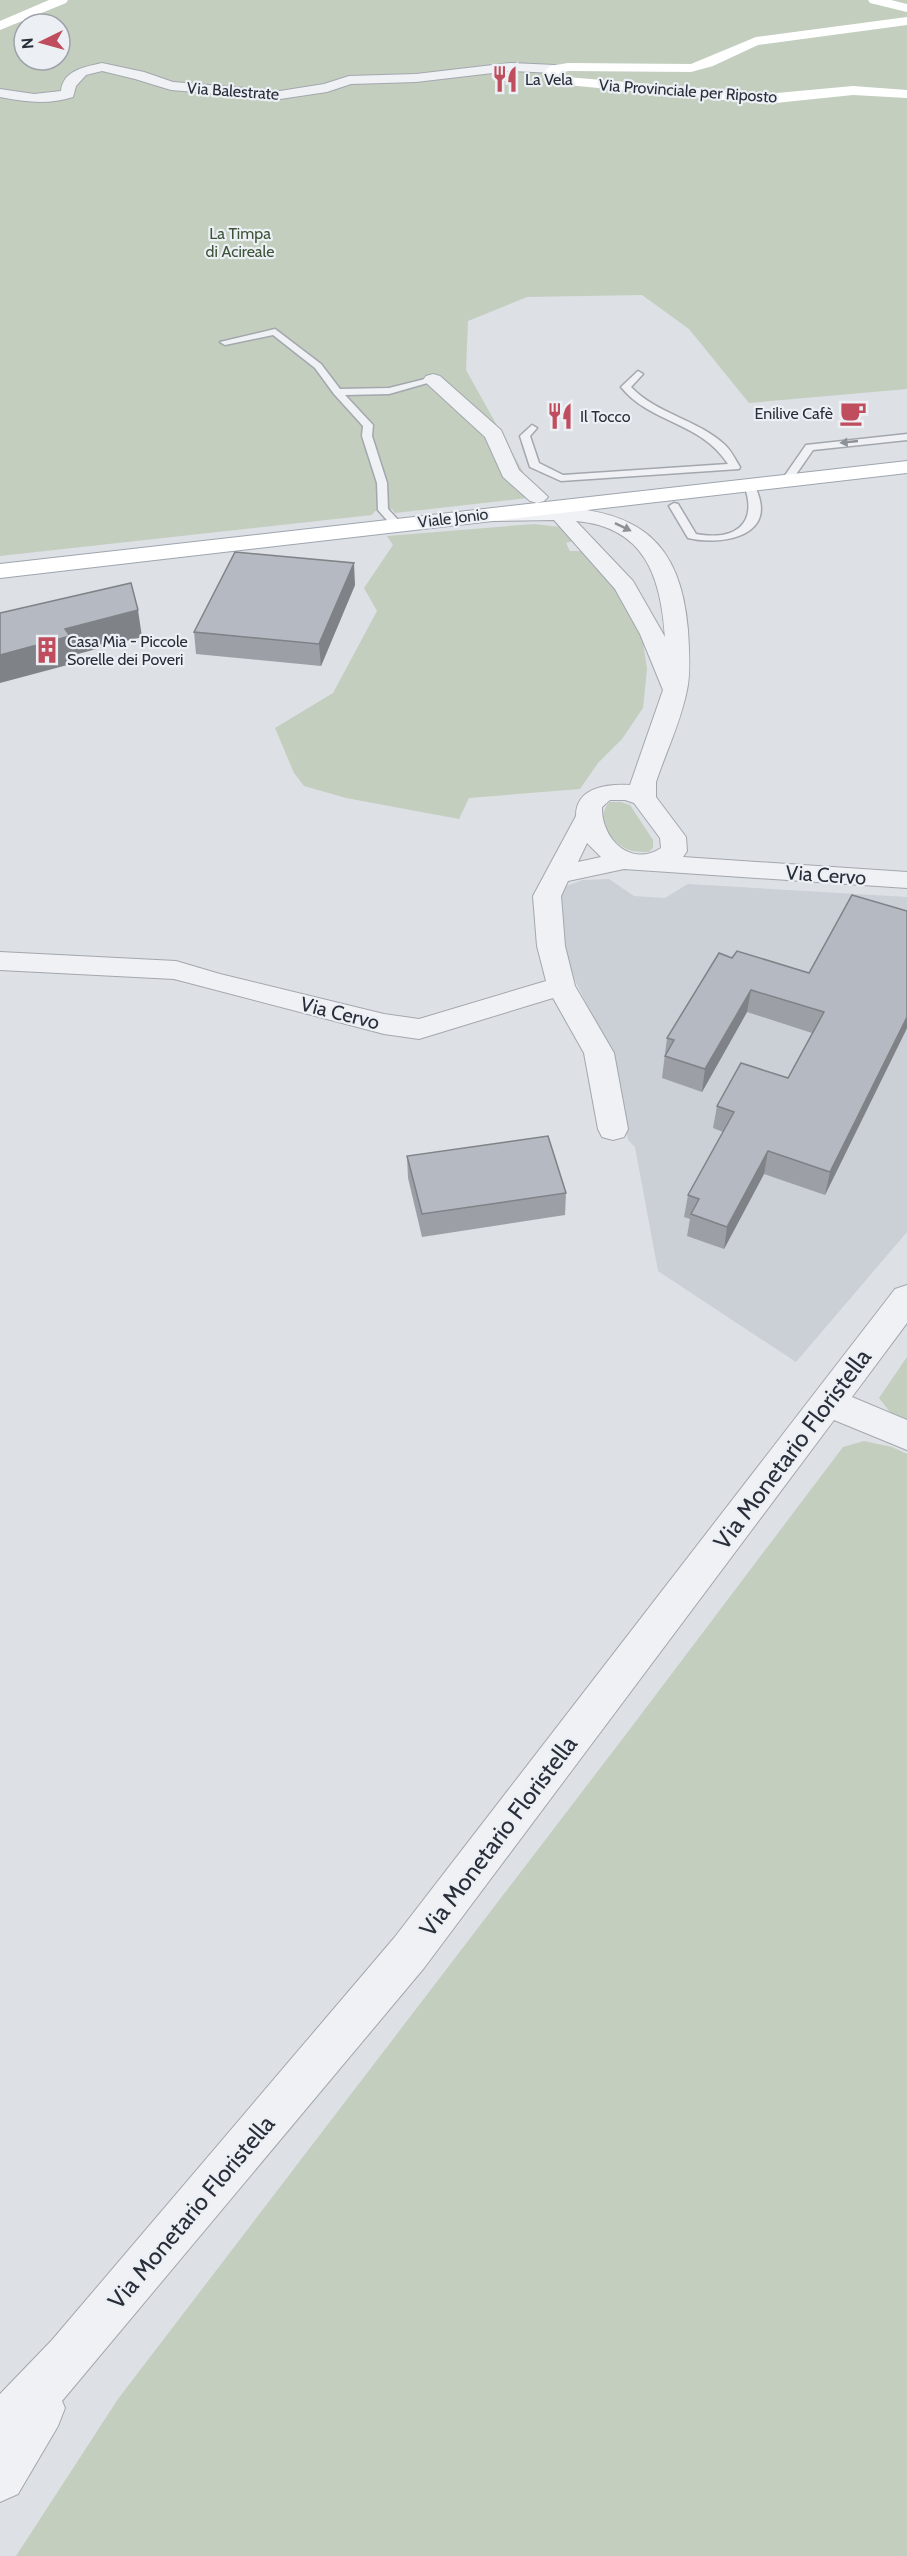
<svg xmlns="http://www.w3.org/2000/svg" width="907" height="2556" viewBox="0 0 907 2556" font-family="Cabin,sans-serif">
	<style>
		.built { fill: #cbcfd6 }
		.green { fill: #c3cebf; fill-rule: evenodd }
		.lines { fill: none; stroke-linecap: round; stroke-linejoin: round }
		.lane-casing { stroke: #a3a7ae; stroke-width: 3 }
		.street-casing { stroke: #a3a7ae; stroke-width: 2 }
		.primary-casing { stroke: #9da5af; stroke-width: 2 }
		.lane { fill: #eff1f4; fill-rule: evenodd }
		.street { fill: #eff1f4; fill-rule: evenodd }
		.secondary { fill: #fff; fill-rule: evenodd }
		.primary { fill: #fff; fill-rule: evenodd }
		.wall { fill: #9c9fa6 }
		.shaded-wall { fill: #7f8287 }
		.building { fill: #b5b9c1; stroke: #7f8287; stroke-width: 1.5 }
		.oneway { fill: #8c9097 }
		.labels { text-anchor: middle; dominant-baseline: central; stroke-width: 4.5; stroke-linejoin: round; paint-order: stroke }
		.far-poi-label { font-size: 16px; fill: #282e3a; stroke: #eceff3; text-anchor: start }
		.far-street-label { font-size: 16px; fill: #282e3a; stroke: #eceff3 }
		.far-park-label { font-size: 16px; fill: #3c5437; stroke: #eceff3 }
		.street-label { font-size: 20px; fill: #282e3a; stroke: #eceff3 }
		.near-street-label { font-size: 24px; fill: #282e3a; stroke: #eceff3 }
	</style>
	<rect width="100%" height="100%" fill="#dde0e5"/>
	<polygon class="built" points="609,879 634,896 665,898 688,884 907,897 907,1232 796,1362 658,1271 635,1147 628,1140 607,1045 562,954 553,895 564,887 583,880"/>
	<g class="green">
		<path d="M0,0H907V389L749,403L689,329L642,295L527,297L468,321L466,370L537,497L395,513L392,509L375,511L372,515L0,556ZM24,24H60V60H24Z"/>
		<polygon points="534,524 561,527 577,540 566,543 570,551 588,551 629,609 643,642 647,669 643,708 622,739 598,763 580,789 469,798 459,819 346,798 304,786 294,773 275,728 333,693 377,611 364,588 393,545 387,536"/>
		<path d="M610,802H621L630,805L653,840V848L649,852C642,852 635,852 629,850C611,843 593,818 610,802Z"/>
		<polygon points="907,1357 907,1424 896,1420 879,1398"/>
		<polygon points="864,1441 892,1447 907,1454 907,2556 16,2556 118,2399 630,1729 843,1447"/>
	</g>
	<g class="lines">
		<defs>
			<g id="lane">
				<polygon points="275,329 321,364 340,389 389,388 433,377 438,380 389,394 345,395 373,425 372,436 387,483 388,509 401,523 401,527 393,527 378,510 377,483 362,436 363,426 334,394 315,368 273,335 225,345 220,342"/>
				<path d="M638,371L643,374L631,387C657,414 696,419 724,444C731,450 735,459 740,467L739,469L561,481L530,467L520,436L532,425L537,428L530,436L539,463L563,475L728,464C700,421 651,424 621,387Z"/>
				<polygon points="907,434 907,440 813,450 790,483 781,481 806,445"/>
				<path d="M749,482C755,484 757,490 759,497C772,539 716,545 688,538L669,506L674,503L678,504L696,534C734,541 759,525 744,485Z"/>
			</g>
			<g id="street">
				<path d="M102,63L144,72L173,82L280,91L324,84L349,76L416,74L511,63L555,65L562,69L555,73L511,71L416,82L351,84L327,92L280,99L171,90L135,79L102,71L86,75L76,86L73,97C48,105 26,102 0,97V89L34,94L61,91C63,70 85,67 102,63Z"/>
				<polygon points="433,374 440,376 501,430 519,470 544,493 548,497 544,501 537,503 530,501 503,477 485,437 423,380 426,376"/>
				<path d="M553,507C639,510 681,542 688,630C689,649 691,672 687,690C681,721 666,752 656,782V797L686,837L687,851L683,857L907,872V888L624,869L568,881L561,896L565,946L575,986L614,1053L628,1129L624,1137L613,1140L602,1137L598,1129L584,1053L553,998L419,1039L384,1034L174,979L0,970V952L176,961L220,974L384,1014L419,1019L546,981L537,946L533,896L576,816C576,787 607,784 630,785L663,690L640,634L615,589L554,520L496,521L488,520L485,515L488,510L496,509ZM576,521C645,527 661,577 665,637L633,581ZM610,800H625L634,803L660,838L661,848C631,868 601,839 602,807ZM587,843L601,857L578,862Z"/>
				<polygon points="907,1285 907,1323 852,1397 907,1420 907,1450 834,1420 424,1968 62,2401 65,2408 58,2426 18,2494 0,2502 0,2394 52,2340 394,1938 895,1289"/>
			</g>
			<polygon id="primary" points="907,461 907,473 0,578 0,564"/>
		</defs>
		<use href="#lane" class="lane-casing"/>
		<use href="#street" class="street-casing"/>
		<use href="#primary" class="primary-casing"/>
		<use href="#lane" class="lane"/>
		<use href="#street" class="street"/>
		<g class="secondary">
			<polygon points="49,0 68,0 66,3 0,30 0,21"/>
			<polygon points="868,0 891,0 907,4 907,12 870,3"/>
			<polygon points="907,17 907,25 758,45 713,66 691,72 568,71 558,74 567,77 766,94 853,86 907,90 907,98 853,95 766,104 567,85 551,82 542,74 550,66 568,63 691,64 756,37"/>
		</g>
		<use href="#primary" class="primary"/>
	</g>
	<g class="wall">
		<polygon points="355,585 321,666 196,654 194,632"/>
		<polygon points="907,911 907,1028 825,1195 764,1174 724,1249 687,1236 690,1219 684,1217 688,1195 723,1132 713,1128 717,1106 788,1078 812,1033 747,1012 702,1092 662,1078 667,1038 732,958 809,973"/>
		<polygon points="407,1156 566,1193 565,1215 422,1237 408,1178"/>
	</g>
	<g class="shaded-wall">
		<polygon points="354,563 355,585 321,666 319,644"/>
		<polygon points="138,610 142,637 74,655 75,663 0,683 0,655 65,629"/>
		<polygon points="751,990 747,1012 702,1092 705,1069"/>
		<polygon points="907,1017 907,1028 825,1195 830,1172"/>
		<polygon points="768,1151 764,1174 724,1249 727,1227"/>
	</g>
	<g class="building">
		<polygon points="235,552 354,563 319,644 194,632"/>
		<polygon points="131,583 138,610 65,629 70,636 0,655 0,613"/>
		<polygon points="852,895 907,911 907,1017 830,1172 768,1151 727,1227 691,1214 699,1199 688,1195 734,1112 717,1106 741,1063 788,1078 824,1012 751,990 705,1069 665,1056 674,1040 667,1038 719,953 732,958 737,951 809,973"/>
		<polygon points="548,1136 566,1193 422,1214 407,1156"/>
	</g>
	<defs><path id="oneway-solid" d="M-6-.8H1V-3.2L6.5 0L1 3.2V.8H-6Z" transform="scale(1.5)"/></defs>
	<g class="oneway">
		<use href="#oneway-solid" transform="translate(849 442) rotate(174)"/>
		<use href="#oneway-solid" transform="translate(623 527) rotate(26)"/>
	</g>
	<defs>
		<symbol id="restaurant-bare" viewBox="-9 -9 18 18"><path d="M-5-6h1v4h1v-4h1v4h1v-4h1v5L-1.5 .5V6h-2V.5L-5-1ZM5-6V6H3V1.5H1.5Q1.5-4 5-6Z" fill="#bf4d5e" stroke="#eceff3" stroke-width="2.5" paint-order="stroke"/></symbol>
		<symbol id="cafe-bare" viewBox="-9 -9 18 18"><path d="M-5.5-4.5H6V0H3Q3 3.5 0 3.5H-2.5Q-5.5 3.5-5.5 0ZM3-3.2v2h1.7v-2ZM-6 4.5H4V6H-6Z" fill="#bf4d5e" stroke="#eceff3" stroke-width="2.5" paint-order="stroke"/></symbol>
		<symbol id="building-bare" viewBox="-9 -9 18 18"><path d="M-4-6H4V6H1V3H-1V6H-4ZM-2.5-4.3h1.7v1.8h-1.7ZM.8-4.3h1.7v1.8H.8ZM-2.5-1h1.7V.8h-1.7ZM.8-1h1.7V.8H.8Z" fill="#bf4d5e" stroke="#eceff3" stroke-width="2.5" paint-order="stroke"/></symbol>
	</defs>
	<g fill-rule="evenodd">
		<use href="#restaurant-bare" x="486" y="60" width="38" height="38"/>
		<use href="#cafe-bare" x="834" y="394" width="38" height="38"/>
		<use href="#restaurant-bare" x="541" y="397" width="38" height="38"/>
		<use href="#building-bare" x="28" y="631" width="38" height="38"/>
	</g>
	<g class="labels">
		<g class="far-poi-label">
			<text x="525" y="79">La Vela</text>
			<text x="833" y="413" text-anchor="end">Enilive Cafè</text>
			<text x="580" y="416">Il Tocco</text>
			<text x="67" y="641">Casa Mia - Piccole<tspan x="67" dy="18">Sorelle dei Poveri</tspan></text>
		</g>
		<g class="far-street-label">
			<text transform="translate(233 91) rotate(4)">Via Balestrate</text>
			<text transform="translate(688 91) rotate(4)">Via Provinciale per Riposto</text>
			<text transform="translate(453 518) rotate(-7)">Viale Jonio</text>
		</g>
		<g class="far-park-label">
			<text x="240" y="233">La Timpa<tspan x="240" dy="18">di Acireale</tspan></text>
		</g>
		<g class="street-label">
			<text transform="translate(826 875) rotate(4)">Via Cervo</text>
			<text transform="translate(340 1013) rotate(14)">Via Cervo</text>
		</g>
		<g class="near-street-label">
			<text transform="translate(792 1449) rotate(-53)">Via Monetario Floristella</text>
			<text transform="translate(498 1836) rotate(-53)">Via Monetario Floristella</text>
			<text transform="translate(191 2212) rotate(-50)">Via Monetario Floristella</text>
		</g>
	</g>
	<g transform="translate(42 42) rotate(265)"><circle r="28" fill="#eceff3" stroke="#9ea2a9" stroke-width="1.5"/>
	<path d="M0-4.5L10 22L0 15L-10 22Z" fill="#bf4d5e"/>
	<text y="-9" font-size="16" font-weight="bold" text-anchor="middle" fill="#282e3a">N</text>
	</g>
</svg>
